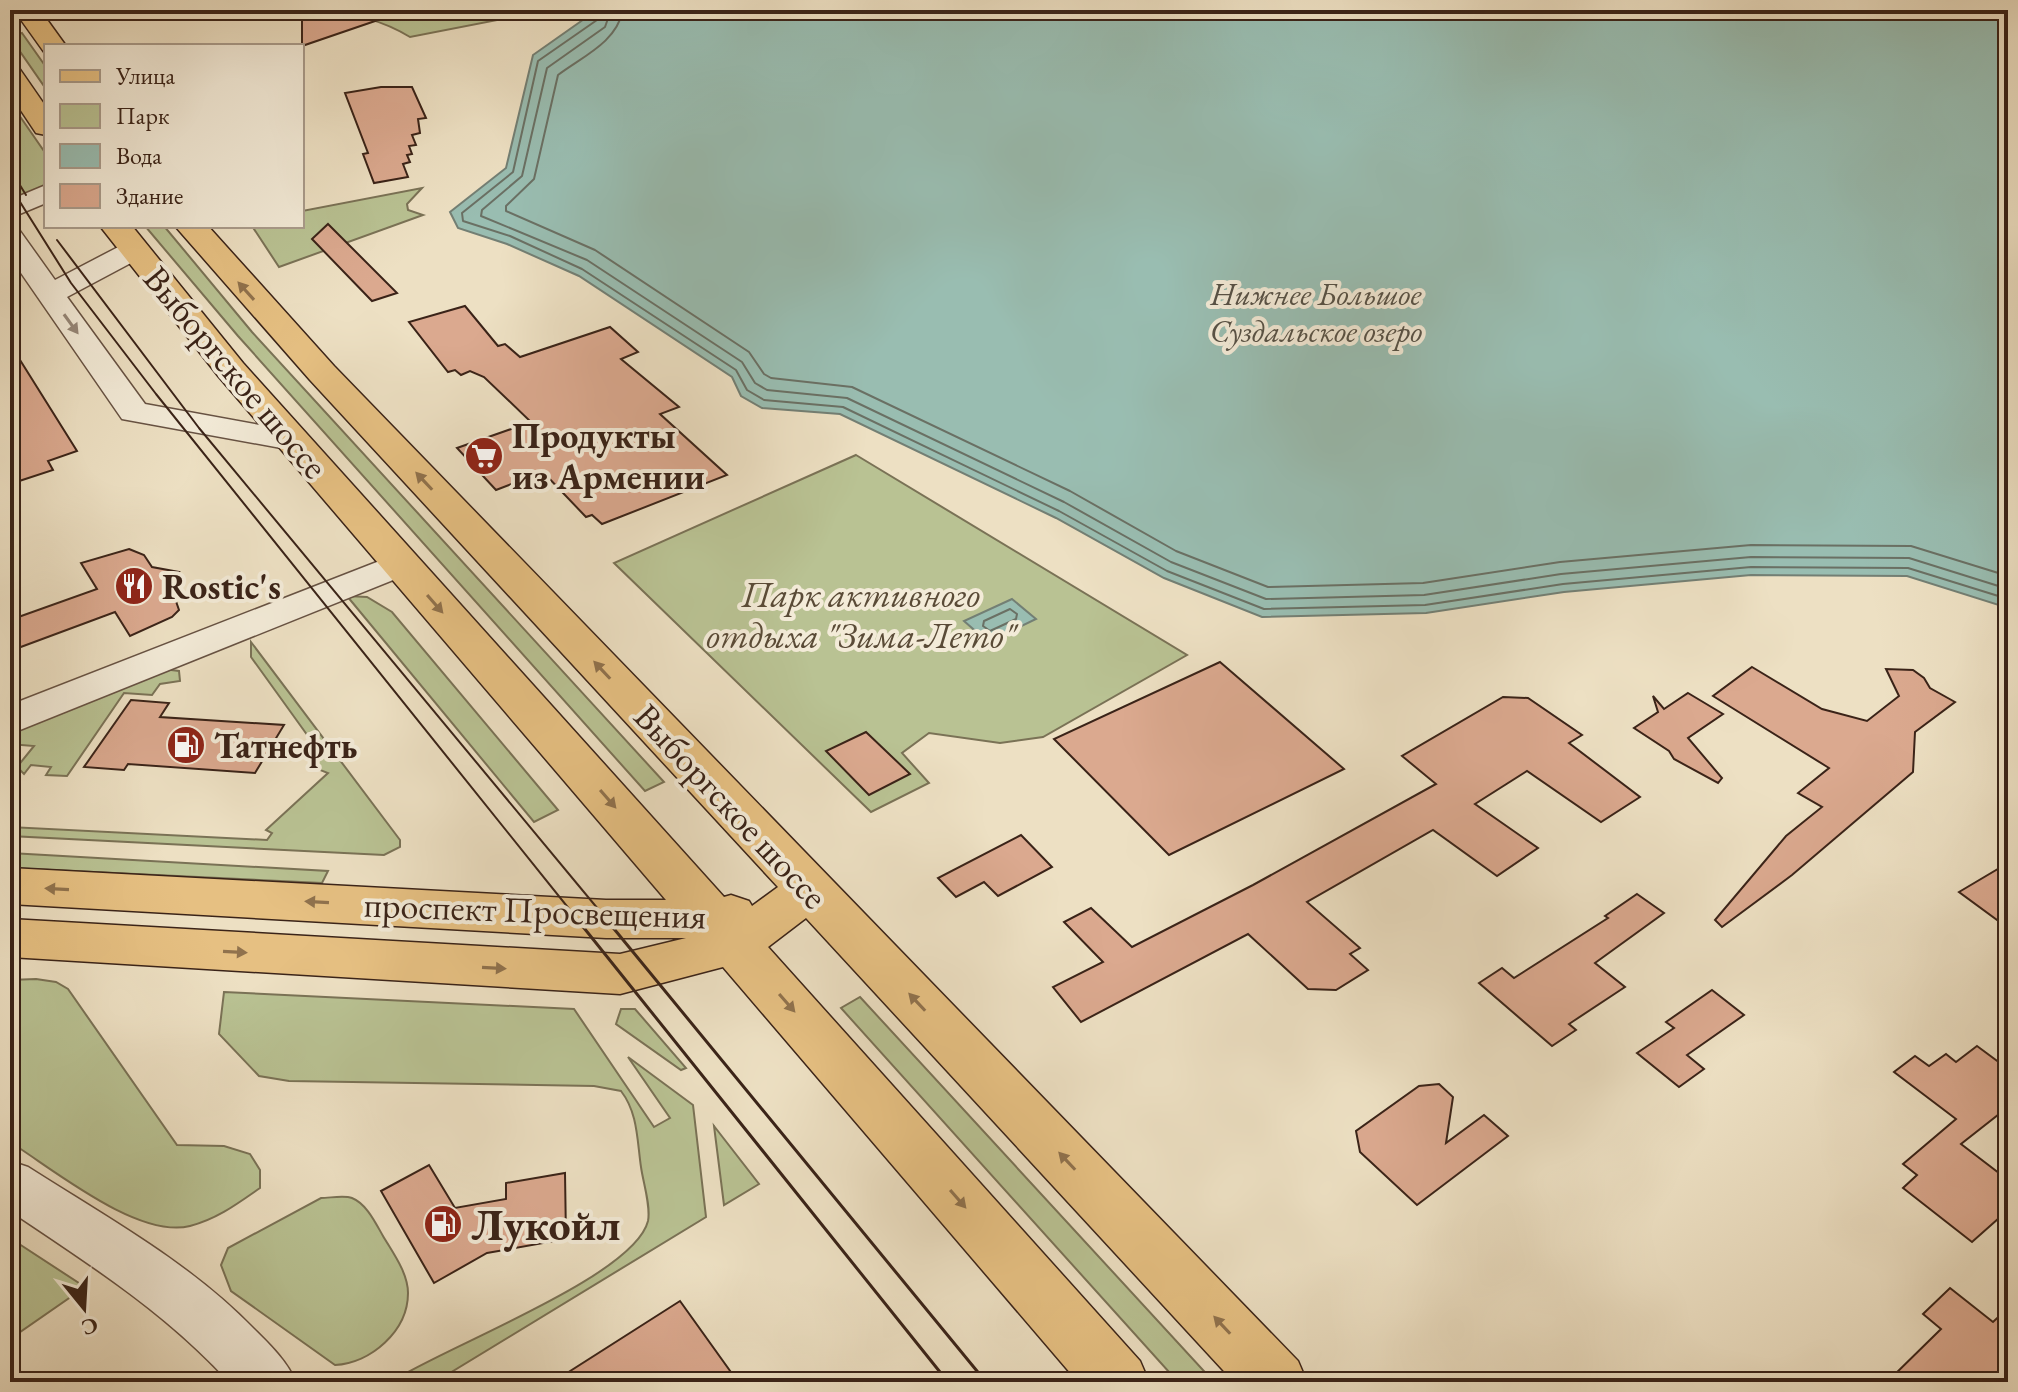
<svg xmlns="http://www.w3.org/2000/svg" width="2018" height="1392" viewBox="0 0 2018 1392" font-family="'EB Garamond',serif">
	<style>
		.green { fill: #b9c293; stroke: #7a7256; stroke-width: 2 }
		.water { fill: #99bdb1; stroke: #737f74; stroke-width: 2 }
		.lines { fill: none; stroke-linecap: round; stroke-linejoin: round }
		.shore { stroke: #6a7064; stroke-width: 2 }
		.building { fill: #dba98f; stroke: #3a2318; stroke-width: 2 }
		.minor-casing { stroke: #675243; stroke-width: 3 }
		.major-casing { stroke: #3a2318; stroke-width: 3 }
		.minor { fill: #f3ebd8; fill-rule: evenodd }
		.major { fill: #e6c082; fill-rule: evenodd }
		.tram-far1 { stroke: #3a2318; stroke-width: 2 }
		.tram { stroke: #3a2318; stroke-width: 3 }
		.oneway { fill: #90724d }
		.oneway2 { fill: #968778 }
		.labels { text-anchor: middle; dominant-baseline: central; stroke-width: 8; stroke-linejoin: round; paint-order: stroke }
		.far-water-label { font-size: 32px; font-style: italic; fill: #565146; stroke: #f3ebd8 }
		.street-label { font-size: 36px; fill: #3a2318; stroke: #f3ebd8 }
		.poi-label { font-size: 36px; font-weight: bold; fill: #3a2318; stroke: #f3ebd8; text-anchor: start }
		.park-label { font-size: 36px; font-style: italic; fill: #5a4b37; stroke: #f3ebd8 }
		.near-poi-label { font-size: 44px; font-weight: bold; fill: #3a2318; stroke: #f3ebd8; text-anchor: start }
	</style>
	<rect width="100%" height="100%" fill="#ede0c3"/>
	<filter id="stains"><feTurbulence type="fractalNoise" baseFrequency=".0025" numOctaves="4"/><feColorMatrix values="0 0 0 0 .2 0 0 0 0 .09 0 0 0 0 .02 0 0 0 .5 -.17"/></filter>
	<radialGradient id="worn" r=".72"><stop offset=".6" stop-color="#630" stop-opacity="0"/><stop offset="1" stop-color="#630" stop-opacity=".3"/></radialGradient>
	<g class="green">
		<path d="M322,10H548L410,37C382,20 355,14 322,10Z"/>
		<polygon points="22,33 46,67 46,89 10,37"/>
		<polygon points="10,102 46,154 46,187 10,205"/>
		<polygon points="422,188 407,204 408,210 423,215 279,267 252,226 302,226 302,211"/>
		<polygon points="145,226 164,226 252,332 664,782 645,791 238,336"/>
		<polygon points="856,455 1187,655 1043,737 1000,743 929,733 902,753 929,783 871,812 614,563"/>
		<polygon points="347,596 367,597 392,612 558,810 534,822"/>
		<polygon points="251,642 400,840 400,847 384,855 10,836 10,827 267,840 272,833 266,830 328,773 310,766 318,759 318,750 251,657"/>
		<polygon points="163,669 179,671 180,681 160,684 152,695 124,693 67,776 46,775 51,767 31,765 24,774 17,767 34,746 10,744 10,731"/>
		<polygon points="10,853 328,871 322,883 10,868"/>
		<path d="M36,979L56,982L68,989L177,1145L224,1146L250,1154L260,1170V1188C237,1204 217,1219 190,1226C138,1239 53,1169 10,1142V980Z"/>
		<path d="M224,992L574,1009L654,1127L670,1118L628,1057L693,1105L706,1217L435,1382H391C442,1348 634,1277 648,1221C651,1206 643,1182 641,1167C637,1140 638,1113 621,1091L594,1086L289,1081L259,1076L219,1034Z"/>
		<polygon points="860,997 1214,1382 1178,1382 841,1008"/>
		<polygon points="621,1009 635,1009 686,1068 681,1070 616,1024"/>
		<polygon points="714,1126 759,1184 724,1205"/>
		<path d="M321,1198C330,1198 344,1195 352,1198C367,1204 376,1224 383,1236C393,1253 408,1273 408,1293C408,1331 371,1363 335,1365L231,1291L221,1265L228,1248Z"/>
		<polygon points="10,1238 85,1287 10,1339"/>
	</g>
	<g class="water">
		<polygon points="597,10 2008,10 2008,608 1907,576 1751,575 1564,592 1426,613 1262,617 1164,578 1056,518 840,414 762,408 741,396 732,377 579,276 507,244 458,228 450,212 506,168 533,55"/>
		<polygon points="1012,599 1036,619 988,642 964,621"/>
	</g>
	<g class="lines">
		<g class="shore">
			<polyline points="601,10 597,20 538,61 513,172 462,213 463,221 510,236 582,269 736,370 747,390 764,400 843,407 1059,511 1167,571 1264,609 1425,605 1563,584 1751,567 1908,568 2008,599"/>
			<polyline points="611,10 605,27 547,68 522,176 482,210 481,216 587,260 742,362 755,383 767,390 847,398 1064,502 1171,562 1266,599 1424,595 1561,574 1751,557 1909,558 2008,589"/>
			<path d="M623,10C616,43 583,56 558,75L534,179L506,206V211L595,250L749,352L764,374L771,378L852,387L1070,491L1176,551L1268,587L1423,583L1560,562L1751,545L1911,546L2008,576"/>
			<polygon points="1010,609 1017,614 1016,619 990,631 983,626 984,621"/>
		</g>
	</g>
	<g class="building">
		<polygon points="302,10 315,10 381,19 302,46"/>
		<polygon points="381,87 412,87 426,118 418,119 420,133 412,135 416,145 409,146 412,154 407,155 410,162 403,164 408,177 374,183 363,154 368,153 345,93"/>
		<polygon points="328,224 397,293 372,301 312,239"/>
		<polygon points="465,306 498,346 505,344 520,357 610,327 638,352 621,359 679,407 660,414 727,475 602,524 592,515 586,517 543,472 496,490 457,448 531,422 484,377 470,371 461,375 455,370 448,372 409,322"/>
		<polygon points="10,344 77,451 48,461 53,470 10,484"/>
		<polygon points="129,549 144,555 152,567 179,572 170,584 179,610 172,617 130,636 115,612 10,651 10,620 97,589 81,563"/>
		<polygon points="1220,662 1344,769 1169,855 1054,739"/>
		<polygon points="1752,667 1822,709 1867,721 1899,696 1886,669 1913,670 1924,678 1930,688 1955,702 1915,732 1913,772 1792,875 1722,927 1715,920 1786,836 1822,807 1798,793 1829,768 1713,696"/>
		<polygon points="1688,693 1723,714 1688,738 1722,778 1718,783 1674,759 1669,751 1634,728 1658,712 1653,696 1664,709"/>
		<polygon points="1503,697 1528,698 1582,735 1569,743 1640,797 1601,822 1527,771 1475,804 1538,848 1497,876 1433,830 1307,902 1360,948 1350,954 1368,970 1336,990 1308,989 1248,934 1081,1022 1053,987 1103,962 1064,922 1091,908 1132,947 1253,885 1436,784 1402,756"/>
		<polygon points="131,700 169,703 160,717 284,725 255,773 128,764 124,770 84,767"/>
		<polygon points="866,732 910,774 869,795 826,751"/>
		<polygon points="1021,835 1052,867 998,896 984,882 956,897 938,878"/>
		<polygon points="2008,863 2008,928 1959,892"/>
		<polygon points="1637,894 1664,913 1595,963 1625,987 1569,1024 1576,1030 1552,1046 1479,983 1502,968 1514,978 1608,918 1605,916"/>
		<polygon points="1712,990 1744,1015 1687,1055 1704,1069 1679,1087 1637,1053 1674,1028 1666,1022"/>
		<polygon points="1977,1046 2008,1069 2008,1107 1961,1144 2008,1180 2008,1210 1972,1242 1903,1188 1917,1175 1903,1164 1956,1119 1894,1072 1915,1056 1929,1066 1946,1054 1956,1062"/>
		<polygon points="1439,1084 1453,1097 1446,1143 1484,1115 1508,1136 1417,1205 1360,1152 1356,1131 1419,1086"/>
		<polygon points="429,1165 455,1208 506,1199 506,1183 565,1173 566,1239 487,1253 434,1283 381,1191"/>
		<polygon points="1950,1288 1993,1322 2008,1308 2008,1382 1887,1382 1941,1329 1923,1314"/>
		<polygon points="680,1301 738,1382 553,1382"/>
	</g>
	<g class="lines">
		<defs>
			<g id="minor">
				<polygon points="46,185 46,203 10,218 10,200"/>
				<polygon points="10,228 20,231 55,280 124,244 134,241 144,244 148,250 144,256 67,297 145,404 304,433 309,440 304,447 292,450 122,419 10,257"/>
				<polygon points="400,553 413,556 418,564 413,572 10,734 10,705"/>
				<path d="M10,1161L28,1167C106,1217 189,1262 254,1329C271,1346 286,1360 296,1382H229C164,1311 89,1264 10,1211Z"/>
			</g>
			<g id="major">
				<polygon points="14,10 40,10 66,46 46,46 44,52"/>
				<polygon points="10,66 19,68 46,107 46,135 36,133 10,94"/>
				<polygon points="100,226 132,226 243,363 724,897 731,895 749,901 752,906 778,887 310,380 175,226 208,226 334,366 1298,1361 1307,1382 1234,1382 806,918 768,947 1140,1361 1149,1382 1078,1382 723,967 620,994 10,957 10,919 620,954 686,938 606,938 10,904 10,868 606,900 666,900 219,377"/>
			</g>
		</defs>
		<use href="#minor" class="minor-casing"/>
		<use href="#major" class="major-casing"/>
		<use href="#minor" class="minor"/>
		<use href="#major" class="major"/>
		<g class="tram-far1">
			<polyline points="10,169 26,195"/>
			<polyline points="10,186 71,283 156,394 574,915"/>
			<polyline points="57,240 199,428 603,915"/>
		</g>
		<g class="tram">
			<polyline points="572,913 948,1382"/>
			<polyline points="601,913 986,1382"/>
		</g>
	</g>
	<defs><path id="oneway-solid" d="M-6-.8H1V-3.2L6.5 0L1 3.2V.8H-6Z" transform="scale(2)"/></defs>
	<g class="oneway">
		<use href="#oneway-solid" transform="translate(246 291) rotate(-132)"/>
		<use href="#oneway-solid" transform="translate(424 481) rotate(-133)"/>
		<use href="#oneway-solid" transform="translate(435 604) rotate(49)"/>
		<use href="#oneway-solid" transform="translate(602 670) rotate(-133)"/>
		<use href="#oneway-solid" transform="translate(608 799) rotate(49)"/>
		<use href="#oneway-solid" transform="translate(57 889) rotate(-177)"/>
		<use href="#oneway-solid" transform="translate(317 902) rotate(-177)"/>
		<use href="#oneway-solid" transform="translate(235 952) rotate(3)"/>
		<use href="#oneway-solid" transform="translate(494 968) rotate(3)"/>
		<use href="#oneway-solid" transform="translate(917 1002) rotate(-133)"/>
		<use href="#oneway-solid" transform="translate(787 1003) rotate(49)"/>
		<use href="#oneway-solid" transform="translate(1067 1161) rotate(-133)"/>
		<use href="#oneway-solid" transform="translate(958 1199) rotate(49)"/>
		<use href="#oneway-solid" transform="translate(1222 1325) rotate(-133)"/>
	</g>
	<use class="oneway2" href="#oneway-solid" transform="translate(71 324) rotate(54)"/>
	<defs>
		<symbol id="supermarket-disc" viewBox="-11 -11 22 22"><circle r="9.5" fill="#8f2418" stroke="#f3ebd8"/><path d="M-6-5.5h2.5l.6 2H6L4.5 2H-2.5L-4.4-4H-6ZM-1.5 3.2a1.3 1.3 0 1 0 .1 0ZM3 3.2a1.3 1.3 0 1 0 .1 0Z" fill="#fff"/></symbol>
		<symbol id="restaurant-disc" viewBox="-11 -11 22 22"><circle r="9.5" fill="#8f2418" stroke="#f3ebd8"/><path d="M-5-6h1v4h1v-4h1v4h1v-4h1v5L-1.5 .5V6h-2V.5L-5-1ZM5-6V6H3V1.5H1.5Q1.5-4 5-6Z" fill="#fff"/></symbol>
		<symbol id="fuel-disc" viewBox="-11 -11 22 22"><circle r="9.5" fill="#8f2418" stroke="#f3ebd8"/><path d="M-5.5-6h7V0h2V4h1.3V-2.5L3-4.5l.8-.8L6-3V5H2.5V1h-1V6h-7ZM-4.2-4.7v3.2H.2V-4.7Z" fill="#fff"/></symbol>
	</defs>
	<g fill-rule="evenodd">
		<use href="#supermarket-disc" x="462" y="434" width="44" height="44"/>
		<use href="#restaurant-disc" x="112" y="564" width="44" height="44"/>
		<use href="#fuel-disc" x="164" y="723" width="44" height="44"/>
		<use href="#fuel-disc" x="421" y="1202" width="44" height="44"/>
	</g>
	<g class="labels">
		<g class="far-water-label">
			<text x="1316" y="294">Нижнее Большое<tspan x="1316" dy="37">Суздальское озеро</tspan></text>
		</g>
		<g class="street-label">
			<text transform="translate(236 372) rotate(50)">Выборгское шоссе</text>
			<text transform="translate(731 806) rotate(47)">Выборгское шоссе</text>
			<text transform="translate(535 910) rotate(2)">проспект Просвещения</text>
		</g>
		<g class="poi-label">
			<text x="512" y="435">Продукты<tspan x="512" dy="41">из Армении</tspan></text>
			<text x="162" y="586">Rostic's</text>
			<text x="214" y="745">Татнефть</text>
		</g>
		<g class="park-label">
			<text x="861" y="594">Парк активного<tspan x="861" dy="41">отдыха "Зима-Лето"</tspan></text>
		</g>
		<g class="near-poi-label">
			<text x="471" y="1224">Лукойл</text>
		</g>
	</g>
	<rect width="2018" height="1392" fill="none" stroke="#ede0c3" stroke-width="40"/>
	<rect x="12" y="12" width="1994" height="1368" fill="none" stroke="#3a2318" stroke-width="4"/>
	<rect x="20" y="20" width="1978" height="1352" fill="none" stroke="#3a2318" stroke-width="2"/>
	<rect x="44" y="44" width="260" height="184" fill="#f3ebd8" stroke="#a99b8b" stroke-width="2"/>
	<rect x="60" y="70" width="40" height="12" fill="#e6c082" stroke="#a99b8b" stroke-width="2"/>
	<text x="116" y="84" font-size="24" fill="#3a2318">Улица</text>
	<rect x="60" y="104" width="40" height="24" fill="#b9c293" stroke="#a99b8b" stroke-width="2"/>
	<text x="116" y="124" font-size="24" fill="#3a2318">Парк</text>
	<rect x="60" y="144" width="40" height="24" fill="#99bdb1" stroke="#a99b8b" stroke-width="2"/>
	<text x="116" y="164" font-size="24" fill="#3a2318">Вода</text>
	<rect x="60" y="184" width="40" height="24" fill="#dba98f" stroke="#a99b8b" stroke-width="2"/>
	<text x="116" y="204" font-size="24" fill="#3a2318">Здание</text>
	<g transform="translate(84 1308) rotate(162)" stroke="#f3ebd8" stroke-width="6" paint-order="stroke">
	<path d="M0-6L14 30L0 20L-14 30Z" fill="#3a2318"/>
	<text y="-12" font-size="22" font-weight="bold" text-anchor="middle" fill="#3a2318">С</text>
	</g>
	<rect width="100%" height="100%" filter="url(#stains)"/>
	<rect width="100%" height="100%" fill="url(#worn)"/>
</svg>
